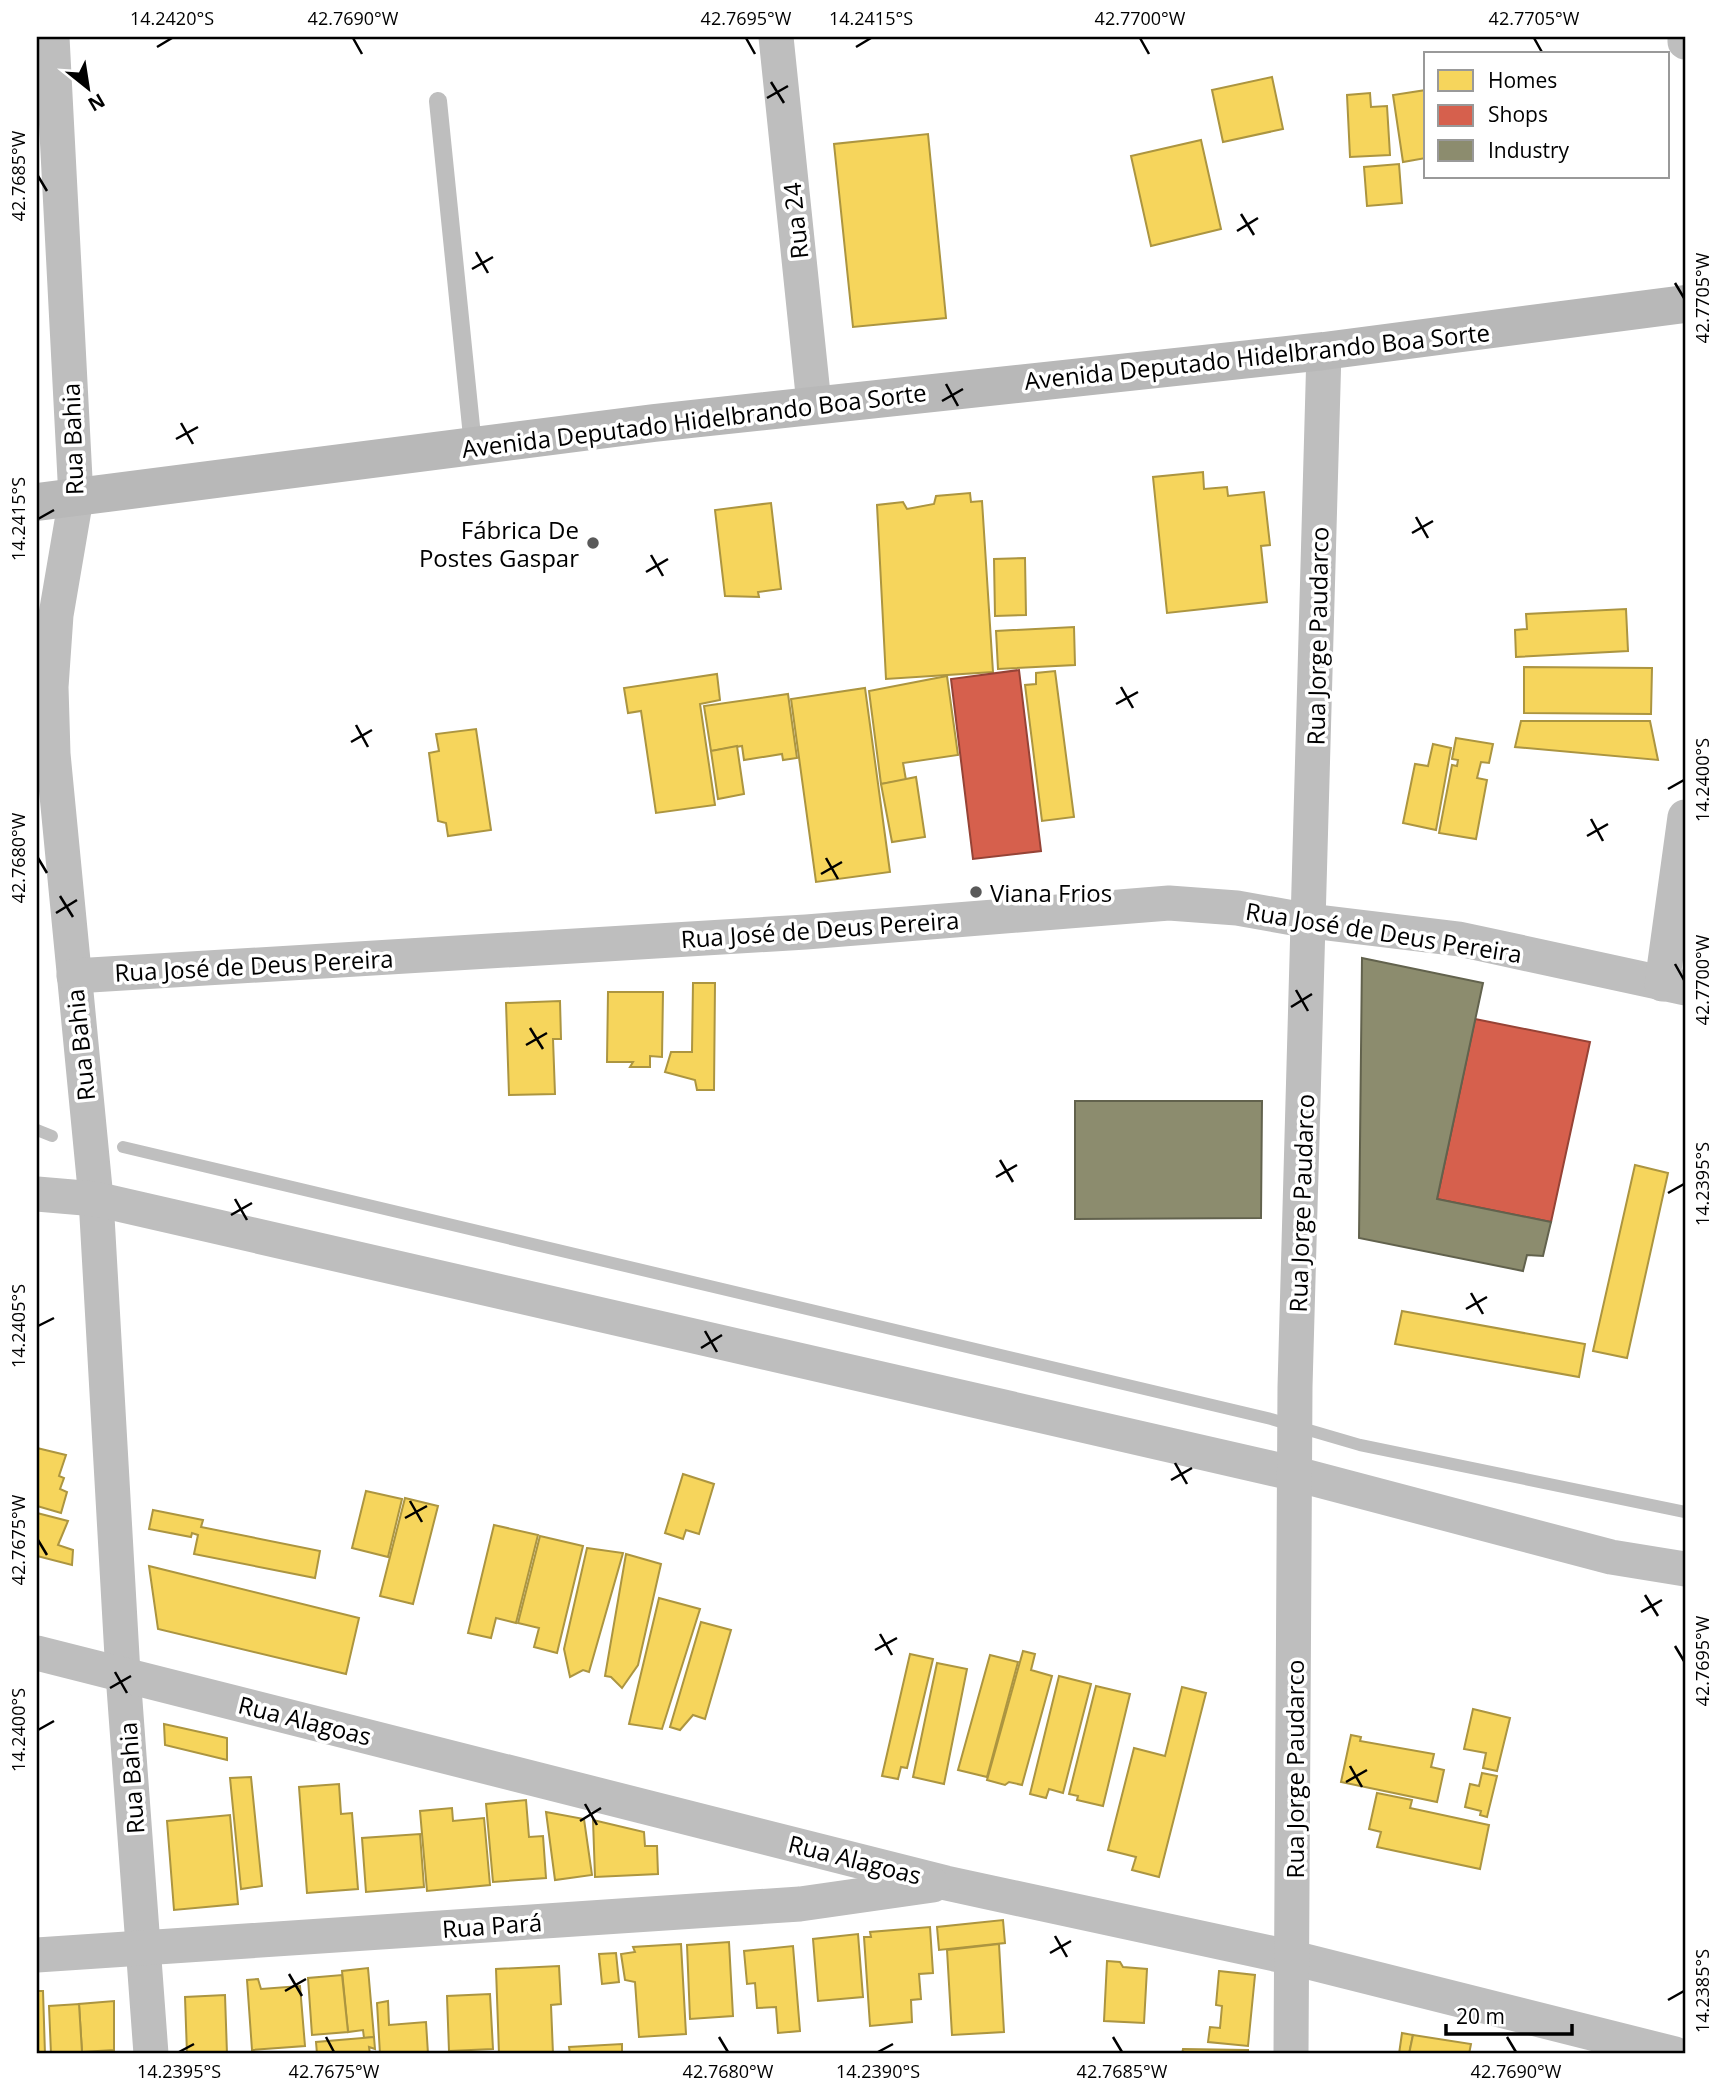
<svg xmlns="http://www.w3.org/2000/svg" width="1722" height="2091" viewBox="0 0 1722 2091" font-family="'Open Sans',sans-serif">
	<style>
		.homes { fill: #f6d55c; stroke: #ac9540; stroke-width: 2 }
		.shops { fill: #d6604d; stroke: #964336; stroke-width: 2 }
		.industry { fill: #8c8c6e; stroke: #62624d; stroke-width: 2 }
		.lines { fill: none; stroke-linecap: round; stroke-linejoin: round }
		.stream { stroke: #bfbfbf; stroke-width: 12 }
		.lane { stroke: #bebebe; stroke-width: 18 }
		.street { stroke: #bebebe; stroke-width: 35 }
		.secondary { stroke: #b8b8b8; stroke-width: 38 }
		.ticks { fill: none; stroke: #000; stroke-width: 2.5 }
		.poi-dot { fill: #595959; stroke: #fff; stroke-width: 2.5 }
		.labels { text-anchor: middle; dominant-baseline: central; stroke-width: 7; stroke-linejoin: round; paint-order: stroke }
		.street-label { font-size: 24px; fill: #000; stroke: #fff }
		.poi-label { font-size: 24px; fill: #000; stroke: #fff; text-anchor: end }
		.neatline { fill: none; stroke: #000; stroke-width: 2.5 }
		.ticks-label { font-size: 18px; text-anchor: middle; fill: #000 }
	</style>
	<rect width="100%" height="100%" fill="#fff"/>
	<g class="homes">
		<polygon points="1272,77 1283,129 1223,142 1212,90"/>
		<polygon points="1426,90 1426,158 1403,162 1393,95"/>
		<polygon points="1370,93 1371,107 1387,106 1390,155 1350,157 1347,95"/>
		<polygon points="928,134 946,318 853,327 834,144"/>
		<polygon points="1201,140 1221,229 1151,246 1131,156"/>
		<polygon points="1399,164 1402,203 1367,206 1364,167"/>
		<polygon points="1203,472 1204,489 1227,487 1228,496 1264,492 1270,545 1261,546 1267,602 1167,613 1153,477"/>
		<polygon points="970,493 971,502 982,501 993,672 886,679 877,505 903,502 907,509 934,504 936,496"/>
		<polygon points="771,503 781,589 758,592 759,597 725,596 715,510"/>
		<polygon points="1025,558 1026,615 995,616 994,559"/>
		<polygon points="1626,609 1628,651 1516,657 1515,630 1527,629 1526,614"/>
		<polygon points="1074,627 1075,665 998,669 996,631"/>
		<polygon points="1524,667 1652,668 1651,714 1524,713"/>
		<polygon points="1055,671 1074,817 1042,821 1025,685 1036,684 1036,673"/>
		<polygon points="717,674 720,700 700,704 715,805 656,813 641,711 628,713 624,688"/>
		<polygon points="947,676 958,755 903,763 906,780 881,784 869,691"/>
		<polygon points="865,688 890,872 816,882 791,699"/>
		<polygon points="788,694 797,758 783,760 782,754 744,760 742,746 711,751 704,706"/>
		<polygon points="1521,721 1650,721 1658,760 1515,747"/>
		<polygon points="476,729 491,830 448,836 446,823 438,821 429,753 439,751 436,734"/>
		<polygon points="1456,738 1493,744 1489,763 1481,762 1477,778 1487,780 1476,839 1439,833 1452,765 1457,766 1458,760 1452,759"/>
		<polygon points="1433,744 1451,748 1436,830 1403,823 1415,764 1428,766"/>
		<polygon points="737,746 744,794 718,799 711,751"/>
		<polygon points="916,777 925,837 892,842 881,784"/>
		<polygon points="693,983 715,983 714,1090 697,1090 695,1080 665,1072 671,1052 692,1052"/>
		<polygon points="608,992 663,992 662,1057 650,1056 650,1067 630,1067 633,1062 607,1062"/>
		<polygon points="560,1001 561,1039 553,1039 555,1094 509,1095 506,1003"/>
		<polygon points="1635,1165 1668,1173 1627,1358 1593,1351"/>
		<polygon points="1402,1311 1585,1344 1579,1377 1395,1344"/>
		<polygon points="37,1448 66,1455 59,1476 64,1478 60,1489 67,1492 61,1513 37,1506"/>
		<polygon points="683,1474 714,1484 699,1534 686,1530 683,1539 665,1533"/>
		<polygon points="366,1491 402,1499 388,1557 352,1548"/>
		<polygon points="405,1498 438,1506 413,1604 380,1596"/>
		<polygon points="153,1510 203,1520 201,1527 320,1551 315,1578 194,1554 198,1535 192,1533 191,1537 149,1529"/>
		<polygon points="37,1513 68,1521 58,1545 73,1550 72,1565 37,1556"/>
		<polygon points="494,1525 538,1535 516,1623 496,1618 491,1638 468,1633"/>
		<polygon points="540,1536 583,1546 557,1653 534,1647 539,1628 518,1623"/>
		<polygon points="587,1548 623,1553 589,1672 583,1670 570,1677 564,1649"/>
		<polygon points="626,1554 661,1564 638,1665 622,1688 611,1677 605,1676"/>
		<polygon points="149,1566 359,1618 346,1674 158,1629"/>
		<polygon points="659,1598 700,1609 662,1729 629,1724"/>
		<polygon points="701,1622 731,1630 705,1719 693,1715 680,1730 670,1727"/>
		<polygon points="1023,1651 1035,1654 1031,1670 1052,1676 1022,1785 1009,1782 1005,1785 987,1780"/>
		<polygon points="910,1654 933,1659 907,1768 901,1767 898,1779 882,1776"/>
		<polygon points="990,1655 1018,1662 987,1777 958,1770"/>
		<polygon points="937,1663 967,1669 944,1784 913,1777"/>
		<polygon points="1059,1676 1091,1684 1063,1793 1049,1789 1046,1798 1030,1794"/>
		<polygon points="1096,1686 1130,1694 1103,1806 1077,1800 1078,1796 1069,1794"/>
		<polygon points="1182,1687 1206,1693 1159,1877 1132,1870 1136,1857 1108,1850 1134,1748 1165,1756"/>
		<polygon points="1473,1709 1510,1718 1497,1771 1483,1768 1486,1753 1464,1749"/>
		<polygon points="164,1724 227,1738 227,1760 165,1745"/>
		<polygon points="1351,1735 1361,1737 1360,1741 1434,1754 1431,1767 1444,1770 1437,1802 1341,1782"/>
		<polygon points="1482,1773 1497,1776 1487,1817 1480,1815 1481,1811 1465,1807 1470,1784 1479,1786"/>
		<polygon points="251,1777 262,1886 241,1889 230,1778"/>
		<polygon points="339,1784 341,1814 352,1813 358,1889 307,1893 299,1787"/>
		<polygon points="1377,1793 1412,1800 1410,1808 1489,1825 1480,1869 1377,1847 1381,1832 1369,1829"/>
		<polygon points="526,1800 529,1837 543,1836 546,1878 493,1882 486,1804"/>
		<polygon points="452,1808 453,1821 484,1818 490,1885 427,1891 420,1811"/>
		<polygon points="546,1812 584,1819 592,1875 555,1880"/>
		<polygon points="230,1815 238,1904 174,1910 167,1821"/>
		<polygon points="593,1820 644,1832 645,1846 657,1846 658,1874 595,1877"/>
		<polygon points="420,1834 424,1887 366,1892 362,1838"/>
		<polygon points="1003,1920 1005,1943 939,1950 937,1927"/>
		<polygon points="930,1927 933,1973 919,1974 921,1999 911,2000 912,2022 870,2026 864,1937 871,1937 870,1932"/>
		<polygon points="858,1934 863,1997 818,2001 813,1939"/>
		<polygon points="729,1942 733,2016 690,2019 687,1945"/>
		<polygon points="681,1944 686,2034 639,2037 635,1982 625,1980 621,1954 635,1952 633,1947"/>
		<polygon points="999,1944 1004,2032 952,2035 947,1950"/>
		<polygon points="793,1946 800,2031 778,2033 776,2007 757,2008 755,1983 747,1984 744,1951"/>
		<polygon points="616,1953 619,1982 602,1984 599,1954"/>
		<polygon points="1107,1961 1120,1962 1123,1967 1147,1969 1144,2023 1104,2021"/>
		<polygon points="559,1966 561,2004 551,2005 553,2054 499,2054 496,1969"/>
		<polygon points="368,1968 374,2037 364,2038 363,2030 348,2032 342,1971"/>
		<polygon points="1219,1971 1255,1975 1248,2046 1208,2042 1210,2027 1220,2028 1222,2006 1216,2005"/>
		<polygon points="342,1975 348,2032 312,2035 308,1978"/>
		<polygon points="258,1979 261,1989 300,1986 305,2046 252,2050 247,1980"/>
		<polygon points="37,1991 43,1991 45,2054 37,2054"/>
		<polygon points="490,1994 493,2049 449,2051 447,1996"/>
		<polygon points="225,1995 227,2054 187,2054 185,1997"/>
		<polygon points="114,2001 114,2050 82,2052 79,2004"/>
		<polygon points="388,2001 389,2025 426,2022 428,2054 380,2054 377,2003"/>
		<polygon points="79,2004 82,2052 51,2054 49,2006"/>
		<polygon points="1402,2033 1413,2035 1409,2054 1399,2054"/>
		<polygon points="1413,2035 1471,2044 1469,2054 1409,2054"/>
		<polygon points="374,2037 375,2049 369,2047 370,2054 317,2054 316,2042"/>
		<polygon points="622,2044 622,2054 570,2054 569,2047"/>
		<polygon points="1183,2049 1248,2050 1248,2054 1182,2054"/>
	</g>
	<g class="shops">
		<polygon points="1019,670 1041,851 973,859 951,679"/>
		<polygon points="1475,1019 1590,1042 1551,1222 1437,1199"/>
	</g>
	<g class="industry">
		<polygon points="1362,958 1483,983 1437,1199 1551,1222 1543,1256 1527,1255 1523,1271 1359,1238"/>
		<polygon points="1075,1101 1262,1101 1261,1218 1075,1219"/>
	</g>
	<g class="lines">
		<g class="stream">
			<polyline points="37,1130 52,1136"/>
			<polyline points="123,1147 1271,1419 1360,1445 1685,1512"/>
		</g>
		<polyline class="lane" points="438,101 473,446"/>
		<g class="street">
			<polyline points="52,37 76,498 56,615 51,687 53,754 96,1199 123,1674 151,2054"/>
			<polyline points="776,37 814,404"/>
			<polyline points="1685,37 1685,42"/>
			<polyline points="74,976 806,932 1169,903 1237,908 1310,921 1459,939 1685,988"/>
			<polyline points="1662,984 1685,817"/>
			<polyline points="37,1194 96,1199 1296,1474 1611,1557 1685,1569"/>
			<polyline points="37,1653 946,1883 1293,1958 1675,2054"/>
			<polyline points="37,1955 800,1904 933,1885"/>
			<polyline points="1291,2054 1295,1387 1324,351"/>
		</g>
		<polyline class="secondary" points="37,502 654,423 1324,351 1685,304"/>
	</g>
	<path class="ticks" d="M353,38L362,54M746,38L755,54M1140,38L1149,54M1534,38L1543,54M157,47L172,38M856,47L871,38M771,82L784,103M767,98L788,86M38,176L47,191M1241,214L1254,235M1237,231L1258,218M476,252L488,273M472,269L493,257M1675,283L1684,298M946,384L958,406M942,401L963,389M181,423L193,444M176,439L198,427M1416,517L1428,538M38,519L54,510M1412,533L1433,521M651,555L663,576M646,572L668,559M1121,687L1133,708M1116,704L1138,692M356,725L368,747M351,742L372,730M1668,789L1684,780M1591,819L1603,841M1587,836L1608,824M38,858L47,873M826,858L838,879M821,874L842,862M60,896L73,917M56,913L77,900M1675,964L1684,980M1296,990L1308,1011M1291,1007L1312,994M530,1028L543,1049M526,1045L547,1033M1000,1160L1013,1182M996,1177L1017,1165M1668,1193L1684,1184M235,1199L247,1220M231,1215L252,1203M1471,1293L1483,1314M1466,1309L1487,1297M38,1326L54,1318M705,1331L717,1352M701,1348L722,1335M1175,1463L1187,1484M1171,1480L1192,1468M410,1501L422,1522M405,1518L427,1506M38,1540L47,1555M1645,1595L1658,1616M1641,1612L1662,1600M880,1634L892,1655M1675,1646L1684,1661M875,1650L897,1638M115,1672L127,1693M110,1688L131,1676M38,1730L54,1721M1350,1766L1362,1787M1346,1782L1367,1770M585,1804L597,1825M580,1821L601,1808M1055,1936L1067,1957M1050,1953L1071,1941M289,1974L302,1996M285,1991L306,1979M1668,2000L1684,1991M326,2037L334,2052M719,2037L728,2052M1113,2037L1122,2052M1507,2037L1516,2052M179,2052L194,2044M878,2052L893,2044"/>
	<g class="poi-dot">
		<circle cx="593" cy="543" r="7"/>
		<circle cx="976" cy="892" r="7"/>
	</g>
	<g class="labels">
		<g class="street-label">
			<text transform="translate(795 221) rotate(-96)">Rua 24</text>
			<text transform="translate(1257 356) rotate(-6)">Avenida Deputado Hidelbrando Boa Sorte</text>
			<text transform="translate(694 420) rotate(-7)">Avenida Deputado Hidelbrando Boa Sorte</text>
			<text transform="translate(72 439) rotate(-92)">Rua Bahia</text>
			<text transform="translate(1317 636) rotate(-89)">Rua Jorge Paudarco</text>
			<text transform="translate(820 929) rotate(-4)">Rua José de Deus Pereira</text>
			<text transform="translate(1384 932) rotate(9)">Rua José de Deus Pereira</text>
			<text transform="translate(254 965) rotate(-3)">Rua José de Deus Pereira</text>
			<text transform="translate(80 1045) rotate(-96)">Rua Bahia</text>
			<text transform="translate(1301 1203) rotate(-88)">Rua Jorge Paudarco</text>
			<text transform="translate(305 1720) rotate(14)">Rua Alagoas</text>
			<text transform="translate(1294 1769) rotate(-90)">Rua Jorge Paudarco</text>
			<text transform="translate(131 1778) rotate(-94)">Rua Bahia</text>
			<text transform="translate(855 1859) rotate(14)">Rua Alagoas</text>
			<text transform="translate(492 1925) rotate(-4)">Rua Pará</text>
		</g>
		<g class="poi-label">
			<text x="579" y="529">Fábrica De<tspan x="579" dy="28">Postes Gaspar</tspan></text>
			<text x="990" y="892" text-anchor="start">Viana Frios</text>
		</g>
	</g>
	<rect width="1722" height="2091" fill="none" stroke="#ffffff" stroke-width="77"/>
	<rect x="1424" y="52" width="245" height="126" fill="#ffffff" stroke="#999999" stroke-width="2"/>
	<rect x="1438" y="70" width="35" height="21" fill="#f6d55c" stroke="#999999" stroke-width="2"/>
	<text x="1488" y="88" font-size="21" fill="#000000">Homes</text>
	<rect x="1438" y="105" width="35" height="21" fill="#d6604d" stroke="#999999" stroke-width="2"/>
	<text x="1488" y="122" font-size="21" fill="#000000">Shops</text>
	<rect x="1438" y="140" width="35" height="21" fill="#8c8c6e" stroke="#999999" stroke-width="2"/>
	<text x="1488" y="158" font-size="21" fill="#000000">Industry</text>
	<g transform="translate(88 88) rotate(150)" stroke="#ffffff" stroke-width="5" paint-order="stroke">
	<path d="M0-5L12 26L0 18L-12 26Z" fill="#000000"/>
	<text y="-10" font-size="19" font-weight="bold" text-anchor="middle" fill="#000000">N</text>
	</g>
	<path d="M1446 2024v10h126v-10" fill="none" stroke="#000000" stroke-width="3.5"/>
	<text x="1456" y="2024" font-size="21" fill="#000000" stroke="#ffffff" stroke-width="5" paint-order="stroke">20 m</text>
	<rect x="38" y="38" width="1646" height="2014" class="neatline"/>
	<g class="ticks-label">
		<text x="172" y="25">14.2420°S</text>
		<text x="353" y="25">42.7690°W</text>
		<text x="746" y="25">42.7695°W</text>
		<text x="871" y="25">14.2415°S</text>
		<text x="1140" y="25">42.7700°W</text>
		<text x="1534" y="25">42.7705°W</text>
		<text transform="translate(19 176) rotate(-90)" y="6">42.7685°W</text>
		<text transform="translate(1703 298) rotate(-90)" y="6">42.7705°W</text>
		<text transform="translate(19 519) rotate(-90)" y="6">14.2415°S</text>
		<text transform="translate(1703 780) rotate(-90)" y="6">14.2400°S</text>
		<text transform="translate(19 858) rotate(-90)" y="6">42.7680°W</text>
		<text transform="translate(1703 980) rotate(-90)" y="6">42.7700°W</text>
		<text transform="translate(1703 1184) rotate(-90)" y="6">14.2395°S</text>
		<text transform="translate(19 1326) rotate(-90)" y="6">14.2405°S</text>
		<text transform="translate(19 1540) rotate(-90)" y="6">42.7675°W</text>
		<text transform="translate(1703 1661) rotate(-90)" y="6">42.7695°W</text>
		<text transform="translate(19 1730) rotate(-90)" y="6">14.2400°S</text>
		<text transform="translate(1703 1991) rotate(-90)" y="6">14.2385°S</text>
		<text x="179" y="2078">14.2395°S</text>
		<text x="334" y="2078">42.7675°W</text>
		<text x="728" y="2078">42.7680°W</text>
		<text x="878" y="2078">14.2390°S</text>
		<text x="1122" y="2078">42.7685°W</text>
		<text x="1516" y="2078">42.7690°W</text>
	</g>
</svg>
